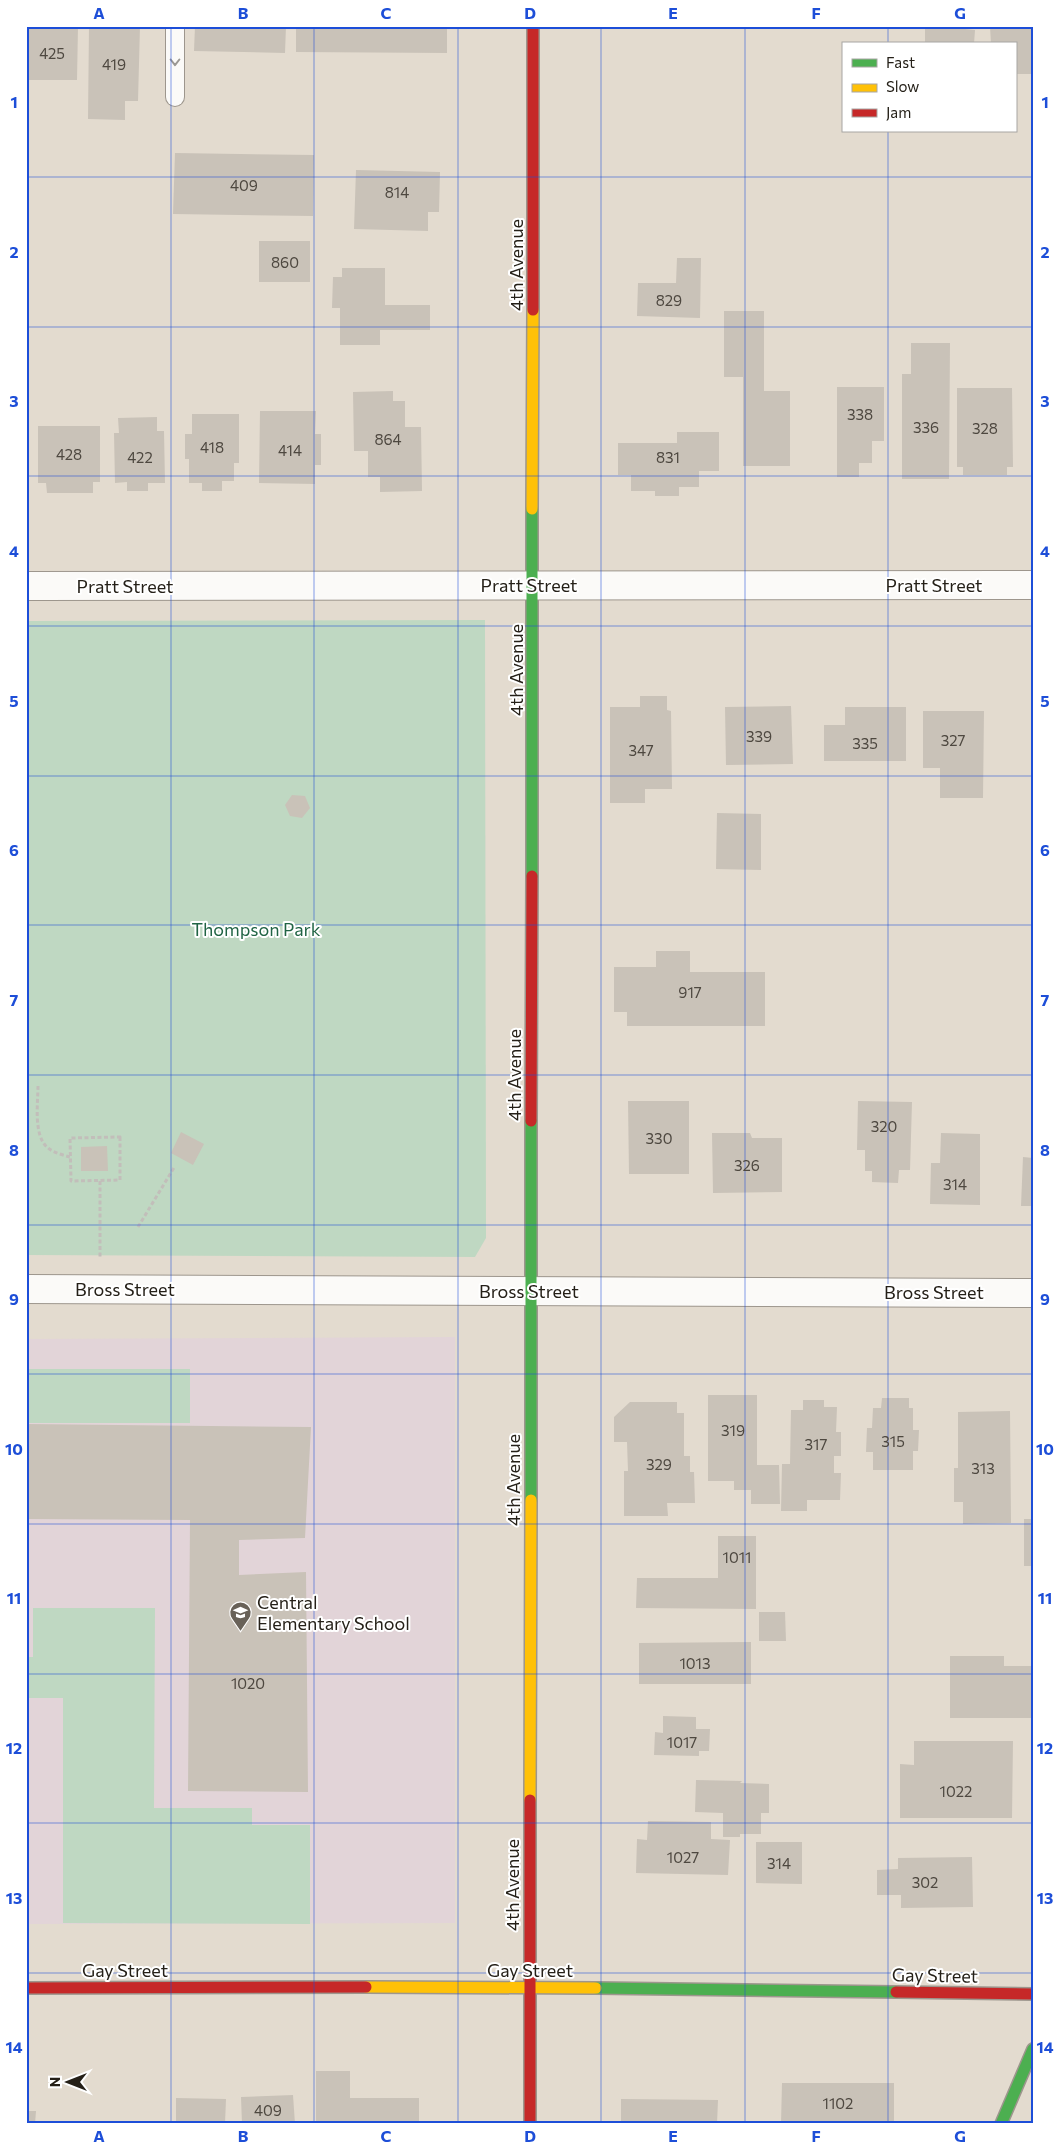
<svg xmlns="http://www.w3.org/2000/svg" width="1059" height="2150" viewBox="0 0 1059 2150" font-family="Commissioner,sans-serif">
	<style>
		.education { fill: #e2d4d8 }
		.green { fill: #bfd8c2 }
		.building { fill: #c9c2b8 }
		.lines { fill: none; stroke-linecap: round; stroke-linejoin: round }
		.lane-casing { stroke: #9d968d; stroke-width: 20 }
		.street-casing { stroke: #9d968d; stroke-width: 30 }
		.fast-casing { stroke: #9d968d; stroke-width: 14 }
		.slow-casing { stroke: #9d968d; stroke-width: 14 }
		.jam-casing { stroke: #9d968d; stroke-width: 14 }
		.path { stroke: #c2beba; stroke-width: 3; stroke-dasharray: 4 2.5; stroke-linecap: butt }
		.lane { stroke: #fbfaf8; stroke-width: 18 }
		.street { stroke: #fbfaf8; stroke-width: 28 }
		.fast { stroke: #4caf50; stroke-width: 11 }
		.slow { stroke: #ffc107; stroke-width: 11 }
		.jam { stroke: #c62828; stroke-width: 11 }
		.oneway { stroke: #9b9893 }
		.grid { fill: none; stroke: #1d4ed8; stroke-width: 1; stroke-opacity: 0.55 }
		.labels { text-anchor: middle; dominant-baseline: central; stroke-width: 4; stroke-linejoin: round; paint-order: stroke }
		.number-label { font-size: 15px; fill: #4e4840 }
		.street-label { font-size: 18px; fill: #252018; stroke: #fff }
		.park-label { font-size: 18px; fill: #206444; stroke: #fff }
		.poi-label { font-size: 18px; fill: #252018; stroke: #fff; text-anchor: start }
		.neatline { fill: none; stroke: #1d4ed8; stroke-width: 2 }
		.grid-label { font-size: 16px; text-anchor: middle; font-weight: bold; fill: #1d4ed8 }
	</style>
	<rect width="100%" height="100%" fill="#e3dbcf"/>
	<polygon class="education" points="455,1337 455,1923 26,1924 26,1339"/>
	<g class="green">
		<polygon points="485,620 486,1238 475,1257 26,1255 26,621"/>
		<rect x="26" y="1369" width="164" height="54"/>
		<polygon points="33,1608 155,1608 154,1808 252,1808 252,1825 310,1825 310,1924 63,1923 63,1698 26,1698 26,1657 33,1657"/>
	</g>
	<g class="building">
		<polygon points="27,26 78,26 77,80 27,80"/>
		<polygon points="89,26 140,26 138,101 125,101 125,120 88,119"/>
		<polygon points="195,26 286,26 285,53 194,51"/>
		<polygon points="296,26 447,26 447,53 296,52"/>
		<polygon points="925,26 965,26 965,29 975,30 974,44 925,44"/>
		<polygon points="990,26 1033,26 1033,74 1015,74 1015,44 991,44"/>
		<polygon points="175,153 314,155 313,216 173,214"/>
		<polygon points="356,170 440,172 439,212 428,212 428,231 354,229"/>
		<rect x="259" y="241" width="51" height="41"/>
		<polygon points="677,258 701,258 700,318 637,316 638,283 676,283"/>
		<polygon points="342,268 385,268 385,305 430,305 430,330 380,330 380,345 340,345 340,308 332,308 333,277 342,277"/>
		<polygon points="724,311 764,311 764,391 790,391 790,466 743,466 743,377 724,377"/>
		<polygon points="911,343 950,343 949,479 902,479 902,374 911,374"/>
		<polygon points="837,387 884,387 884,441 872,441 872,463 859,463 859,477 837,477"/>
		<polygon points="957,388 1012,388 1013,467 1007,467 1007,475 963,475 963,467 957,467"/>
		<polygon points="393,391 393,401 405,401 405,427 421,427 422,491 380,492 380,477 368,477 368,451 354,451 353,392"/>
		<polygon points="260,411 316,411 315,434 321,434 321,465 315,465 315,484 259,483"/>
		<polygon points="192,414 239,414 239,463 234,463 234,481 222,481 222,491 202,491 202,483 189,483 189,459 185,459 185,434 192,434"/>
		<polygon points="157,417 157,431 164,431 165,483 148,483 148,491 127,491 127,482 115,483 114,433 119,433 118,418"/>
		<polygon points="38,426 100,426 100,482 93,482 93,493 47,493 46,483 38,483"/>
		<polygon points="677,432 719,432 719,471 699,471 699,487 679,487 679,496 655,496 655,491 631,491 631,475 618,475 618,443 677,443"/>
		<polygon points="640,696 667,696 667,710 671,711 672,789 645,789 645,803 610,803 610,707 640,707"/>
		<polygon points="791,706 793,764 726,765 725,707"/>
		<polygon points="845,707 906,707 906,761 824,761 824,725 845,725"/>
		<polygon points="923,711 984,711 983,798 940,798 940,768 923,768"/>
		<polygon points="292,795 305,796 310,808 302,818 290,816 285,805"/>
		<polygon points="717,813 761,814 761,870 716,869"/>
		<polygon points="656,951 690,951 690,972 765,972 765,1026 627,1026 627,1012 614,1012 614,967 656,967"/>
		<polygon points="628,1101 689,1101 689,1174 629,1174"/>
		<polygon points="858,1101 912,1102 910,1170 899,1170 898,1183 872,1182 872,1171 865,1171 865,1150 857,1150"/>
		<polygon points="181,1132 204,1144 193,1165 171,1153"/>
		<polygon points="712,1133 750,1133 752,1138 782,1138 782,1192 713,1193"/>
		<polygon points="941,1133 980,1134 980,1205 930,1204 931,1163 940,1163"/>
		<polygon points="107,1146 108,1171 81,1171 81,1147"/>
		<polygon points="1023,1157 1033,1158 1033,1206 1021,1206"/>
		<polygon points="708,1395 757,1395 757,1465 779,1465 780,1504 751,1504 751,1490 734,1490 734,1481 708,1481"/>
		<polygon points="882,1398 909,1398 909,1408 913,1408 913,1430 919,1430 918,1451 913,1451 913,1470 873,1470 873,1452 866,1452 867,1428 872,1428 873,1408 881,1408"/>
		<polygon points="803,1400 824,1400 824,1407 837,1407 836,1432 841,1432 841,1456 834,1456 834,1473 841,1473 840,1500 807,1500 807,1511 781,1511 782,1464 790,1464 791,1410 803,1410"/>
		<polygon points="630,1402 677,1402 677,1413 684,1413 684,1456 690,1456 690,1472 694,1472 695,1503 667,1503 668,1516 624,1516 624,1471 628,1471 627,1442 614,1442 614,1417"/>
		<polygon points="1010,1411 1011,1523 963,1524 963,1502 954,1502 954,1468 958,1468 958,1412"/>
		<polygon points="26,1424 311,1427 305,1538 239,1540 239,1575 306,1572 308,1792 188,1791 190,1520 26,1519"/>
		<rect x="1024" y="1519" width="9" height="47"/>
		<polygon points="718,1536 756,1536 756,1609 636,1608 637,1578 718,1578"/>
		<polygon points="759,1612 785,1612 786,1641 759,1641"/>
		<polygon points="751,1642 751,1684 639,1684 639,1643"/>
		<polygon points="950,1656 1004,1656 1004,1666 1033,1666 1033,1718 950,1718"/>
		<polygon points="663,1716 696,1717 696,1729 710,1729 709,1751 699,1751 699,1756 654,1755 655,1732 663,1733"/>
		<polygon points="914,1741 1013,1741 1012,1818 900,1818 900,1764 914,1765"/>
		<polygon points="696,1780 742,1781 740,1783 769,1784 769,1813 761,1813 761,1834 740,1834 740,1837 723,1837 723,1813 695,1812"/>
		<polygon points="648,1821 711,1822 711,1839 730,1840 728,1875 636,1873 637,1839 647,1840"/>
		<polygon points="756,1842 802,1842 802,1884 756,1883"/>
		<polygon points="972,1857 973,1907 901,1908 901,1895 877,1895 877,1870 898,1869 898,1858"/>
		<polygon points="316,2071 350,2071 350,2098 419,2098 419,2124 316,2124"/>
		<polygon points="782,2083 894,2083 894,2124 781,2124"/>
		<polygon points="293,2095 295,2124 242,2124 241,2097"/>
		<polygon points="176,2098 226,2099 225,2124 176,2124"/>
		<polygon points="621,2099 718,2100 717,2124 621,2124"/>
		<polygon points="26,2111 36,2111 35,2124 26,2124"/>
	</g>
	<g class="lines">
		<defs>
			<polyline id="lane" points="175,97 175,26"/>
			<g id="street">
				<polyline points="26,586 1033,585"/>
				<polyline points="26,1289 1033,1293"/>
			</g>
			<g id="fast">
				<polyline points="532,876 532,509"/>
				<polyline points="531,1500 531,1121"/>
				<polyline points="596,1988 896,1992"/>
				<polyline points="1001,2124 1033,2049"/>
			</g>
			<g id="slow">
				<polyline points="532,509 533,310"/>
				<polyline points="530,1800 531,1500"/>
				<polyline points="366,1987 596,1988"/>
			</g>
			<g id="jam">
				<polyline points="533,310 533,26"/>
				<polyline points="531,1121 532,876"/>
				<polyline points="26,1988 366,1987"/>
				<polyline points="896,1992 1033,1994"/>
				<polyline points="530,2124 530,1800"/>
			</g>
		</defs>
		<use href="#lane" class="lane-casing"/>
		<use href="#street" class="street-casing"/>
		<use href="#fast" class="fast-casing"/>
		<use href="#slow" class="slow-casing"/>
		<use href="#jam" class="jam-casing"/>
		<g class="path">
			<path d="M38,1086C38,1103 33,1136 48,1148C54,1153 63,1155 70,1157"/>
			<polygon points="120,1137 120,1180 71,1181 70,1138"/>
			<polyline points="100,1181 100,1259"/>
			<polyline points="138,1227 175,1166"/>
		</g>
		<use href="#lane" class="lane"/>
		<use href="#street" class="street"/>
		<use href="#fast" class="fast"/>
		<use href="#slow" class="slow"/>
		<use href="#jam" class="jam"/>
	</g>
	<defs><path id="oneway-chevron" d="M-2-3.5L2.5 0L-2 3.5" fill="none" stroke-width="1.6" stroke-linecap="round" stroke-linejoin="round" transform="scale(1.25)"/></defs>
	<use class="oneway" href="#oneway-chevron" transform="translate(175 62) rotate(90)"/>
	<path class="grid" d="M171,26V2124M314,26V2124M458,26V2124M601,26V2124M745,26V2124M888,26V44M888,131V2124M26,177H1033M26,327H1033M26,476H1033M26,626H1033M26,776H1033M26,925H1033M26,1075H1033M26,1225H1033M26,1374H1033M26,1524H1033M26,1674H1033M26,1823H1033M26,1973H1033"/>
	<defs>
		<symbol id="school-pin" viewBox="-11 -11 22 30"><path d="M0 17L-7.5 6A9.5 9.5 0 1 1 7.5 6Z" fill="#686158" stroke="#fff"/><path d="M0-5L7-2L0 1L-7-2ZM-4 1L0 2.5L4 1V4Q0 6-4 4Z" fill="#fff"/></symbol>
	</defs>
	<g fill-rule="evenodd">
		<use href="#school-pin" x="228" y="1600" width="25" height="34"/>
	</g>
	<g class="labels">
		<g class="number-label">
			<text x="52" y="53">425</text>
			<text x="114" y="64">419</text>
			<text x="244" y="185">409</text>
			<text x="397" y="192">814</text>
			<text x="285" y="262">860</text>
			<text x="669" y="300">829</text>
			<text x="860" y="414">338</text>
			<text x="926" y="427">336</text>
			<text x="985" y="428">328</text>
			<text x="388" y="439">864</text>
			<text x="212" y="447">418</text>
			<text x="290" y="450">414</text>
			<text x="69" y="454">428</text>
			<text x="140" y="457">422</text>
			<text x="668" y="457">831</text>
			<text x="759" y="736">339</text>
			<text x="953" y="740">327</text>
			<text x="865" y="743">335</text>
			<text x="641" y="750">347</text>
			<text x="690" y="992">917</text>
			<text x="884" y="1126">320</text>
			<text x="659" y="1138">330</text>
			<text x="747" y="1165">326</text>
			<text x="955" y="1184">314</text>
			<text x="733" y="1430">319</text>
			<text x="893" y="1441">315</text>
			<text x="816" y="1444">317</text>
			<text x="659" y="1464">329</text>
			<text x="983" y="1468">313</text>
			<text x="737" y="1557">1011</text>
			<text x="695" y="1663">1013</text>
			<text x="248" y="1683">1020</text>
			<text x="682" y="1742">1017</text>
			<text x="956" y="1791">1022</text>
			<text x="683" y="1857">1027</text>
			<text x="779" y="1863">314</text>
			<text x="925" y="1882">302</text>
			<text x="838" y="2103">1102</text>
			<text x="268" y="2110">409</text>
		</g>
		<g class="street-label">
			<text transform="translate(516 265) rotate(-90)">4th Avenue</text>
			<text x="529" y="585">Pratt Street</text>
			<text x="934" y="585">Pratt Street</text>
			<text x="125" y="586">Pratt Street</text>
			<text transform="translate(516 670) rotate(-90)">4th Avenue</text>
			<text transform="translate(514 1075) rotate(-90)">4th Avenue</text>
			<text x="125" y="1289">Bross Street</text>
			<text x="529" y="1291">Bross Street</text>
			<text x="934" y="1292">Bross Street</text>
			<text transform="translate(513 1480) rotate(-90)">4th Avenue</text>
			<text transform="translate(512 1885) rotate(-90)">4th Avenue</text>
			<text x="125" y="1970">Gay Street</text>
			<text x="530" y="1970">Gay Street</text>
			<text transform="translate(935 1975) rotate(1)">Gay Street</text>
		</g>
		<g class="park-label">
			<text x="256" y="929">Thompson Park</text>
		</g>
		<g class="poi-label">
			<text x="257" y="1602">Central<tspan x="257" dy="21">Elementary School</tspan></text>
		</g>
	</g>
	<rect width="1059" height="2150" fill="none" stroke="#ffffff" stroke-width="55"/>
	<rect x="842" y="42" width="175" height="90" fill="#ffffff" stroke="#a8a6a3"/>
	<rect x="852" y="59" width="25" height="8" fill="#4caf50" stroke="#a8a6a3"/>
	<text x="886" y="68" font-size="15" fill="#252018">Fast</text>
	<rect x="852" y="84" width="25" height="8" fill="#ffc107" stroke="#a8a6a3"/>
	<text x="886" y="92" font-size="15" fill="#252018">Slow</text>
	<rect x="852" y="109" width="25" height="8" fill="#c62828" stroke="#a8a6a3"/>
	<text x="886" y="118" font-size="15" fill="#252018">Jam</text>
	<g transform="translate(68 2082) rotate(270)" stroke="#ffffff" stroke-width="4" paint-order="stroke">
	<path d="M0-4L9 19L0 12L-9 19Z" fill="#252018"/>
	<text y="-8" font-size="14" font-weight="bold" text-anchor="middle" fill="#252018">N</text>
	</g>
	<rect x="28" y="28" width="1004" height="2094" class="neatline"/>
	<g class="grid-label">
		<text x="99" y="19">A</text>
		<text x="243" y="19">B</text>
		<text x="386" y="19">C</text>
		<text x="530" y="19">D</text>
		<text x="673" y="19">E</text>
		<text x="816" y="19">F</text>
		<text x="960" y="19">G</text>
		<text x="14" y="108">1</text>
		<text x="1045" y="108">1</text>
		<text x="14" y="258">2</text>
		<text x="1045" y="258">2</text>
		<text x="14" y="407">3</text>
		<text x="1045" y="407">3</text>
		<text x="14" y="557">4</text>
		<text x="1045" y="557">4</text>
		<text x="14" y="707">5</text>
		<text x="1045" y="707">5</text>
		<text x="14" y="856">6</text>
		<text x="1045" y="856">6</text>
		<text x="14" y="1006">7</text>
		<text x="1045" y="1006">7</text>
		<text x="14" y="1156">8</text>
		<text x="1045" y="1156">8</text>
		<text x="14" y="1305">9</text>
		<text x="1045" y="1305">9</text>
		<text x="14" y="1455">10</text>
		<text x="1045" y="1455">10</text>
		<text x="14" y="1604">11</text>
		<text x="1045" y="1604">11</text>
		<text x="14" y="1754">12</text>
		<text x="1045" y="1754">12</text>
		<text x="14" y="1904">13</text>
		<text x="1045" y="1904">13</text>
		<text x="14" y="2053">14</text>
		<text x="1045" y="2053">14</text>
		<text x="99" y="2142">A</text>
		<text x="243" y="2142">B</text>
		<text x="386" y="2142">C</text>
		<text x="530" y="2142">D</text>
		<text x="673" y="2142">E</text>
		<text x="816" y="2142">F</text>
		<text x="960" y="2142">G</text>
	</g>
</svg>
